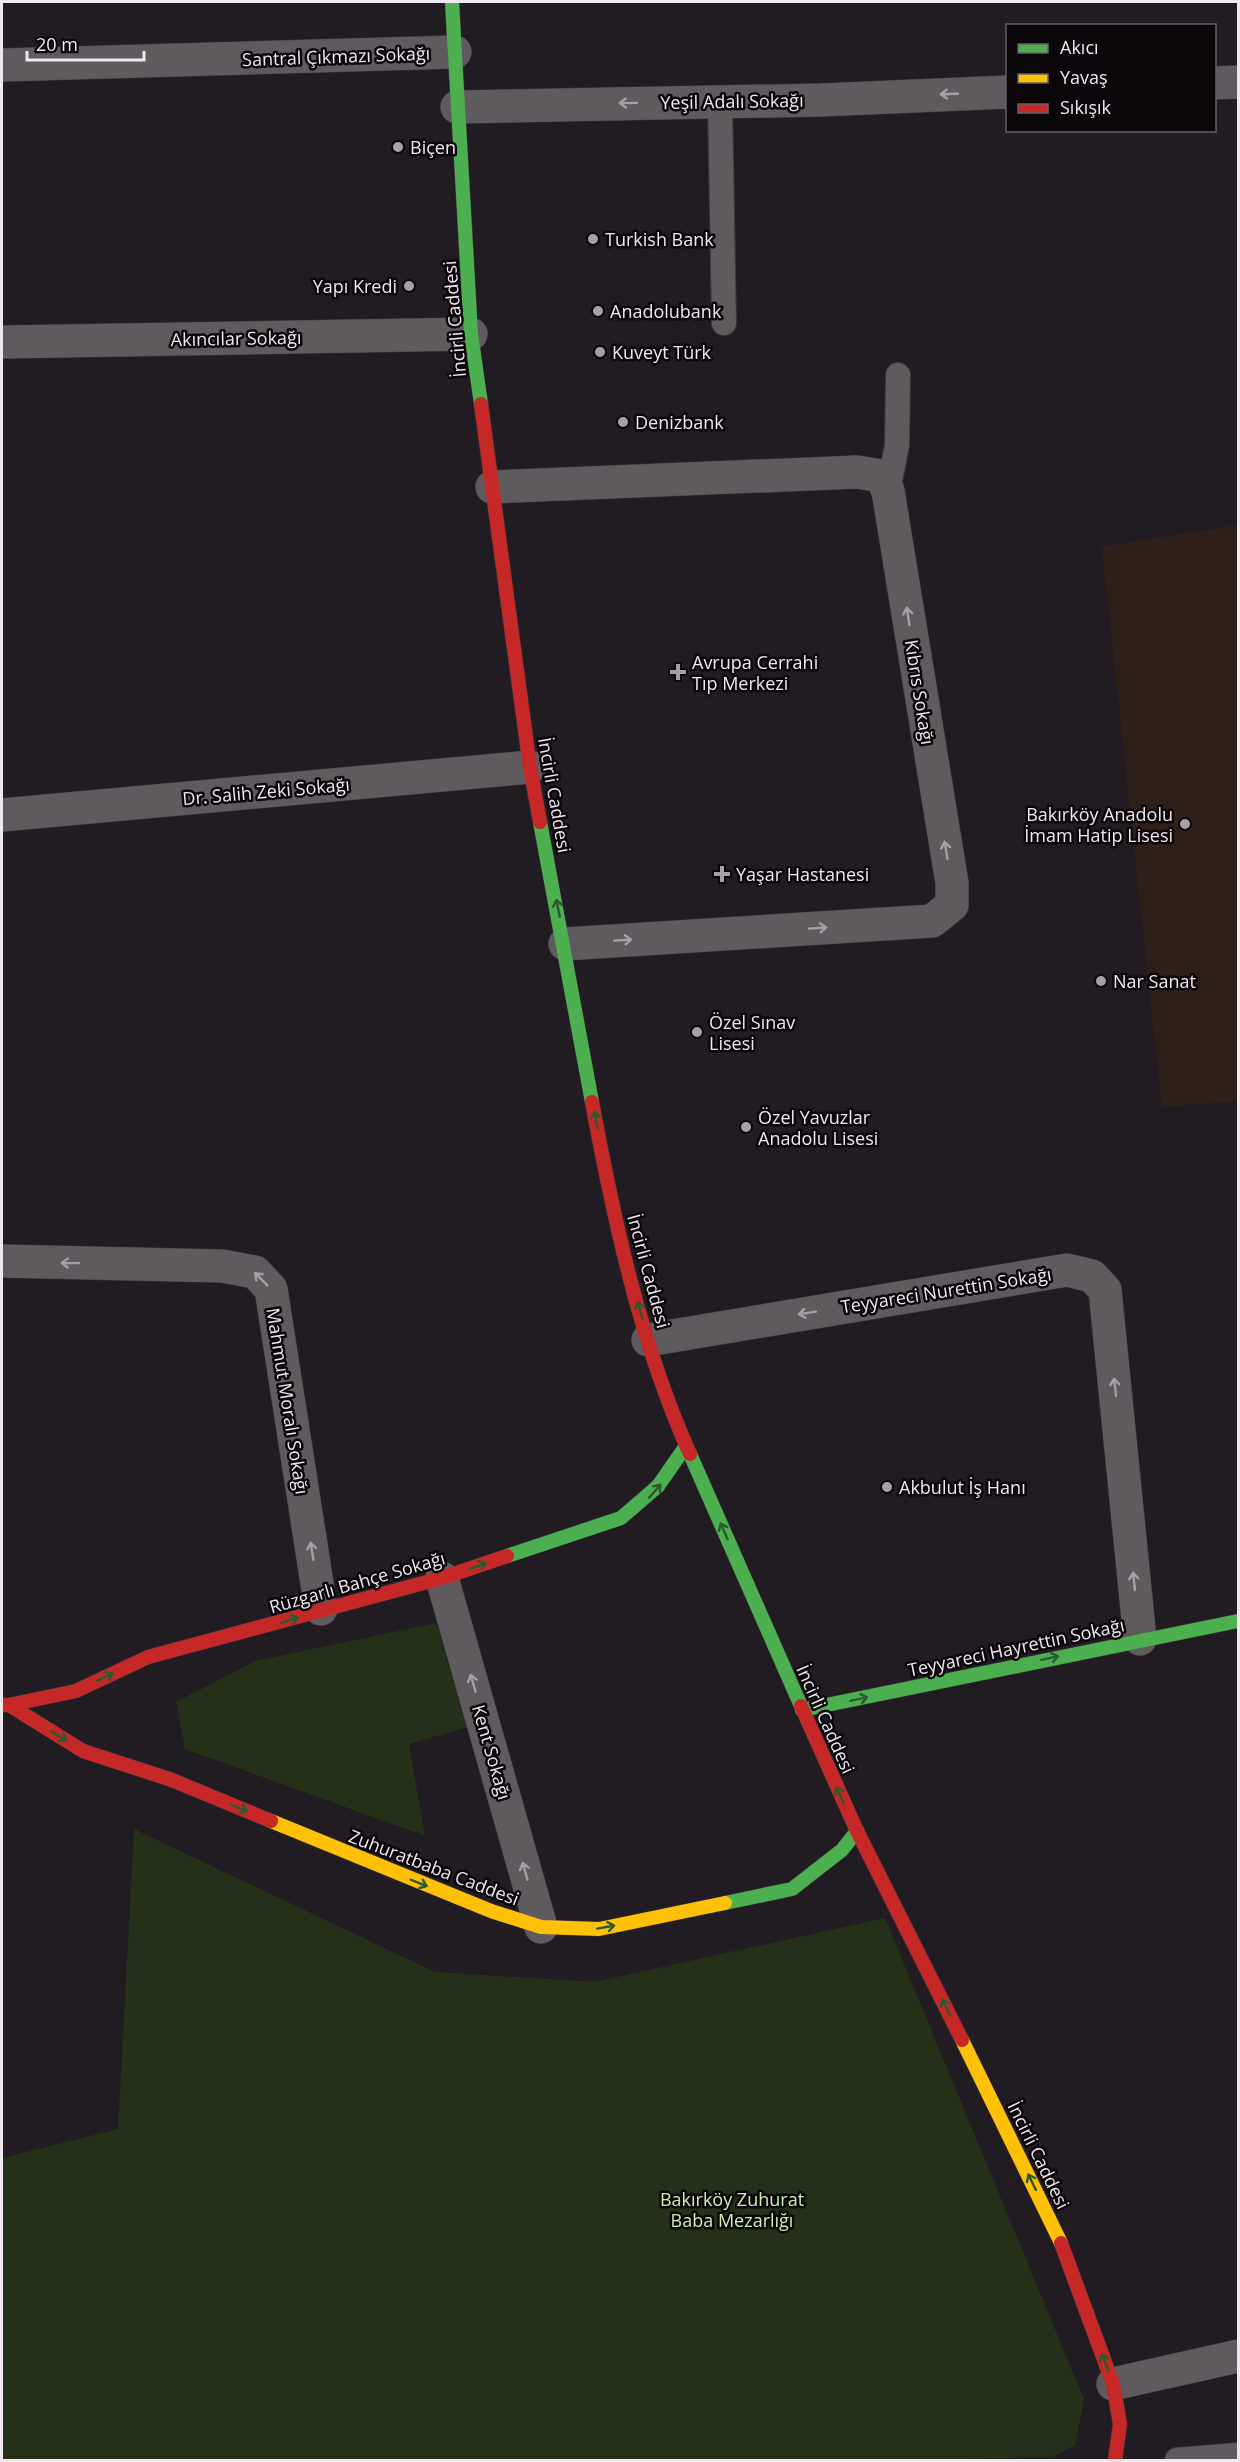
<svg xmlns="http://www.w3.org/2000/svg" width="1240" height="2462" viewBox="0 0 1240 2462" font-family="'Open Sans',sans-serif">
	<style>
		.education { fill: #2f1f19 }
		.green { fill: #243017 }
		.lines { fill: none; stroke-linecap: round; stroke-linejoin: round }
		.lane-casing { stroke: #3b383b; stroke-width: 26 }
		.street-casing { stroke: #3b383b; stroke-width: 34 }
		.fast-casing { stroke: #3b383b; stroke-width: 15 }
		.slow-casing { stroke: #3b383b; stroke-width: 15 }
		.jam-casing { stroke: #3b383b; stroke-width: 15 }
		.lane { stroke: #5e5a5e; stroke-width: 24 }
		.street { stroke: #5e5a5e; stroke-width: 33 }
		.fast { stroke: #4caf50; stroke-width: 14 }
		.slow { stroke: #ffc107; stroke-width: 14 }
		.jam { stroke: #c62828; stroke-width: 14 }
		.oneway { stroke: #a6a1a6 }
		.oneway2 { stroke: #2b5a2d }
		.poi-dot { fill: #a7a1a7; stroke: #0a060a; stroke-width: 2 }
		.labels { text-anchor: middle; dominant-baseline: central; stroke-width: 5; stroke-linejoin: round; paint-order: stroke }
		.street-label { font-size: 18px; fill: #efe8ef; stroke: #0a060a }
		.poi-label { font-size: 18px; fill: #efe8ef; stroke: #0a060a; text-anchor: start }
		.park-label { font-size: 18px; fill: #cdefac; stroke: #0a060a }
	</style>
	<rect width="100%" height="100%" fill="#211c21"/>
	<polygon class="education" points="1238,525 1238,1101 1162,1107 1102,547"/>
	<g class="green">
		<polygon points="436,1623 468,1727 409,1744 425,1836 185,1749 176,1702 255,1661"/>
		<polygon points="134,1829 435,1972 594,1982 885,1918 1084,2399 1075,2445 1053,2457 923,2460 2,2460 2,2158 118,2129"/>
	</g>
	<g class="lines">
		<defs>
			<g id="lane">
				<polyline points="720,102 724,323"/>
				<polyline points="888,491 897,445 898,375"/>
				<polyline points="1177,2460 1238,2455"/>
			</g>
			<g id="street">
				<polyline points="2,65 455,52"/>
				<polyline points="1214,83 1238,82"/>
				<polyline points="457,107 821,100 1008,92"/>
				<polyline points="2,342 471,334"/>
				<polyline points="492,487 857,472 881,476 888,491 952,883 952,905 932,921 565,944"/>
				<polyline points="2,815 530,767"/>
				<polyline points="2,1261 222,1266 255,1272 271,1289 321,1609"/>
				<polyline points="648,1340 1067,1270 1092,1276 1105,1290 1140,1639"/>
				<polyline points="442,1578 541,1927"/>
				<polyline points="1113,2384 1238,2356"/>
			</g>
			<g id="fast">
				<polyline points="452,2 471,334 481,404"/>
				<polyline points="540,822 592,1102"/>
				<polyline points="690,1454 801,1706"/>
				<polyline points="507,1556 621,1518 658,1486 686,1446"/>
				<polyline points="802,1710 1238,1621"/>
				<polyline points="725,1903 792,1889 842,1850 857,1831"/>
			</g>
			<g id="slow">
				<polyline points="271,1821 491,1911 541,1927 599,1929 725,1903"/>
				<polyline points="962,2040 1061,2243"/>
			</g>
			<g id="jam">
				<polyline points="481,404 530,767 540,822"/>
				<path d="M592,1102C614,1220 640,1343 690,1454"/>
				<polyline points="2,1705 9,1705 83,1751 172,1780 271,1821"/>
				<polyline points="9,1705 76,1691 148,1657 442,1578 507,1556"/>
				<polyline points="801,1706 857,1831 962,2040"/>
				<polyline points="1061,2243 1113,2384 1120,2424 1115,2460"/>
			</g>
		</defs>
		<use href="#lane" class="lane-casing"/>
		<use href="#street" class="street-casing"/>
		<use href="#fast" class="fast-casing"/>
		<use href="#slow" class="slow-casing"/>
		<use href="#jam" class="jam-casing"/>
		<use href="#lane" class="lane"/>
		<use href="#street" class="street"/>
		<use href="#fast" class="fast"/>
		<use href="#slow" class="slow"/>
		<use href="#jam" class="jam"/>
	</g>
	<defs><path id="oneway-shaft" d="M-6 0H5M1.5-3L5.5 0L1.5 3" fill="none" stroke-width="1.6" stroke-linecap="round" stroke-linejoin="round" transform="scale(1.5)"/></defs>
	<g class="oneway">
		<use href="#oneway-shaft" transform="translate(949 94) rotate(178)"/>
		<use href="#oneway-shaft" transform="translate(628 103) rotate(179)"/>
		<use href="#oneway-shaft" transform="translate(908 616) rotate(-99)"/>
		<use href="#oneway-shaft" transform="translate(946 850) rotate(-99)"/>
		<use href="#oneway-shaft" transform="translate(818 928) rotate(-4)"/>
		<use href="#oneway-shaft" transform="translate(623 940) rotate(-4)"/>
		<use href="#oneway-shaft" transform="translate(70 1263) rotate(-179)"/>
		<use href="#oneway-shaft" transform="translate(261 1279) rotate(-135)"/>
		<use href="#oneway-shaft" transform="translate(807 1313) rotate(171)"/>
		<use href="#oneway-shaft" transform="translate(1115 1387) rotate(-96)"/>
		<use href="#oneway-shaft" transform="translate(312 1551) rotate(-99)"/>
		<use href="#oneway-shaft" transform="translate(1134 1581) rotate(-96)"/>
		<use href="#oneway-shaft" transform="translate(473 1683) rotate(-106)"/>
		<use href="#oneway-shaft" transform="translate(525 1871) rotate(-106)"/>
	</g>
	<g class="oneway2">
		<use href="#oneway-shaft" transform="translate(558 908) rotate(-101)"/>
		<use href="#oneway-shaft" transform="translate(596 1120) rotate(-100)"/>
		<use href="#oneway-shaft" transform="translate(640 1310) rotate(-105)"/>
		<use href="#oneway-shaft" transform="translate(655 1491) rotate(-49)"/>
		<use href="#oneway-shaft" transform="translate(724 1531) rotate(-114)"/>
		<use href="#oneway-shaft" transform="translate(478 1566) rotate(-19)"/>
		<use href="#oneway-shaft" transform="translate(290 1620) rotate(-19)"/>
		<use href="#oneway-shaft" transform="translate(1050 1658) rotate(-12)"/>
		<use href="#oneway-shaft" transform="translate(105 1677) rotate(-26)"/>
		<use href="#oneway-shaft" transform="translate(859 1699) rotate(-12)"/>
		<use href="#oneway-shaft" transform="translate(59 1736) rotate(31)"/>
		<use href="#oneway-shaft" transform="translate(840 1795) rotate(-114)"/>
		<use href="#oneway-shaft" transform="translate(239 1808) rotate(23)"/>
		<use href="#oneway-shaft" transform="translate(419 1883) rotate(22)"/>
		<use href="#oneway-shaft" transform="translate(606 1927) rotate(-10)"/>
		<use href="#oneway-shaft" transform="translate(946 2007) rotate(-116)"/>
		<use href="#oneway-shaft" transform="translate(1032 2182) rotate(-116)"/>
		<use href="#oneway-shaft" transform="translate(1105 2362) rotate(-110)"/>
	</g>
	<g class="poi-dot">
		<circle cx="398" cy="147" r="6"/>
		<circle cx="593" cy="239" r="6"/>
		<circle cx="409" cy="286" r="6"/>
		<circle cx="598" cy="311" r="6"/>
		<circle cx="600" cy="352" r="6"/>
		<circle cx="623" cy="422" r="6"/>
		<path d="M675 663h6v6h6v6h-6v6h-6v-6h-6v-6h6z"/>
		<circle cx="1185" cy="824" r="6"/>
		<path d="M719 865h6v6h6v6h-6v6h-6v-6h-6v-6h6z"/>
		<circle cx="1101" cy="981" r="6"/>
		<circle cx="697" cy="1032" r="6"/>
		<circle cx="746" cy="1127" r="6"/>
		<circle cx="887" cy="1487" r="6"/>
	</g>
	<g class="labels">
		<g class="street-label">
			<text transform="translate(336 56) rotate(-2)">Santral Çıkmazı Sokağı</text>
			<text transform="translate(732 101) rotate(-1)">Yeşil Adalı Sokağı</text>
			<text transform="translate(454 319) rotate(-95)">İncirli Caddesi</text>
			<text transform="translate(236 338) rotate(-1)">Akıncılar Sokağı</text>
			<text transform="translate(920 692) rotate(81)">Kıbrıs Sokağı</text>
			<text transform="translate(266 791) rotate(-5)">Dr. Salih Zeki Sokağı</text>
			<text transform="translate(555 795) rotate(80)">İncirli Caddesi</text>
			<text transform="translate(649 1271) rotate(75)">İncirli Caddesi</text>
			<text transform="translate(946 1290) rotate(-9)">Teyyareci Nurettin Sokağı</text>
			<text transform="translate(288 1401) rotate(81)">Mahmut Moralı Sokağı</text>
			<text transform="translate(357 1582) rotate(-16)">Rüzgarlı Bahçe Sokağı</text>
			<text transform="translate(1016 1647) rotate(-12)">Teyyareci Hayrettin Sokağı</text>
			<text transform="translate(826 1719) rotate(66)">İncirli Caddesi</text>
			<text transform="translate(492 1752) rotate(74)">Kent Sokağı</text>
			<text transform="translate(434 1867) rotate(21)">Zuhuratbaba Caddesi</text>
			<text transform="translate(1039 2155) rotate(64)">İncirli Caddesi</text>
		</g>
		<g class="poi-label">
			<text x="410" y="147">Biçen</text>
			<text x="605" y="239">Turkish Bank</text>
			<text x="397" y="286" text-anchor="end">Yapı Kredi</text>
			<text x="610" y="311">Anadolubank</text>
			<text x="612" y="352">Kuveyt Türk</text>
			<text x="635" y="422">Denizbank</text>
			<text x="692" y="662">Avrupa Cerrahi<tspan x="692" dy="21">Tıp Merkezi</tspan></text>
			<text x="1173" y="814" text-anchor="end">Bakırköy Anadolu<tspan x="1173" dy="21">İmam Hatip Lisesi</tspan></text>
			<text x="736" y="874">Yaşar Hastanesi</text>
			<text x="1113" y="981">Nar Sanat</text>
			<text x="709" y="1022">Özel Sınav<tspan x="709" dy="21">Lisesi</tspan></text>
			<text x="758" y="1117">Özel Yavuzlar<tspan x="758" dy="21">Anadolu Lisesi</tspan></text>
			<text x="899" y="1487">Akbulut İş Hanı</text>
		</g>
		<g class="park-label">
			<text x="732" y="2199">Bakırköy Zuhurat<tspan x="732" dy="21">Baba Mezarlığı</tspan></text>
		</g>
	</g>
	<rect width="1240" height="2462" fill="none" stroke="#efe8ef" stroke-width="6"/>
	<rect x="1006" y="24" width="210" height="108" fill="#0a060a" stroke="#666066" stroke-width="1.5"/>
	<rect x="1018" y="44" width="30" height="9" fill="#4caf50" stroke="#666066" stroke-width="1.5"/>
	<text x="1060" y="54" font-size="18" fill="#efe8ef">Akıcı</text>
	<rect x="1018" y="74" width="30" height="9" fill="#ffc107" stroke="#666066" stroke-width="1.5"/>
	<text x="1060" y="84" font-size="18" fill="#efe8ef">Yavaş</text>
	<rect x="1018" y="104" width="30" height="9" fill="#c62828" stroke="#666066" stroke-width="1.5"/>
	<text x="1060" y="114" font-size="18" fill="#efe8ef">Sıkışık</text>
	<path d="M27 51v9h117v-9" fill="none" stroke="#efe8ef" stroke-width="3"/>
	<text x="36" y="51" font-size="18" fill="#efe8ef" stroke="#0a060a" stroke-width="4.5" paint-order="stroke">20 m</text>
</svg>
